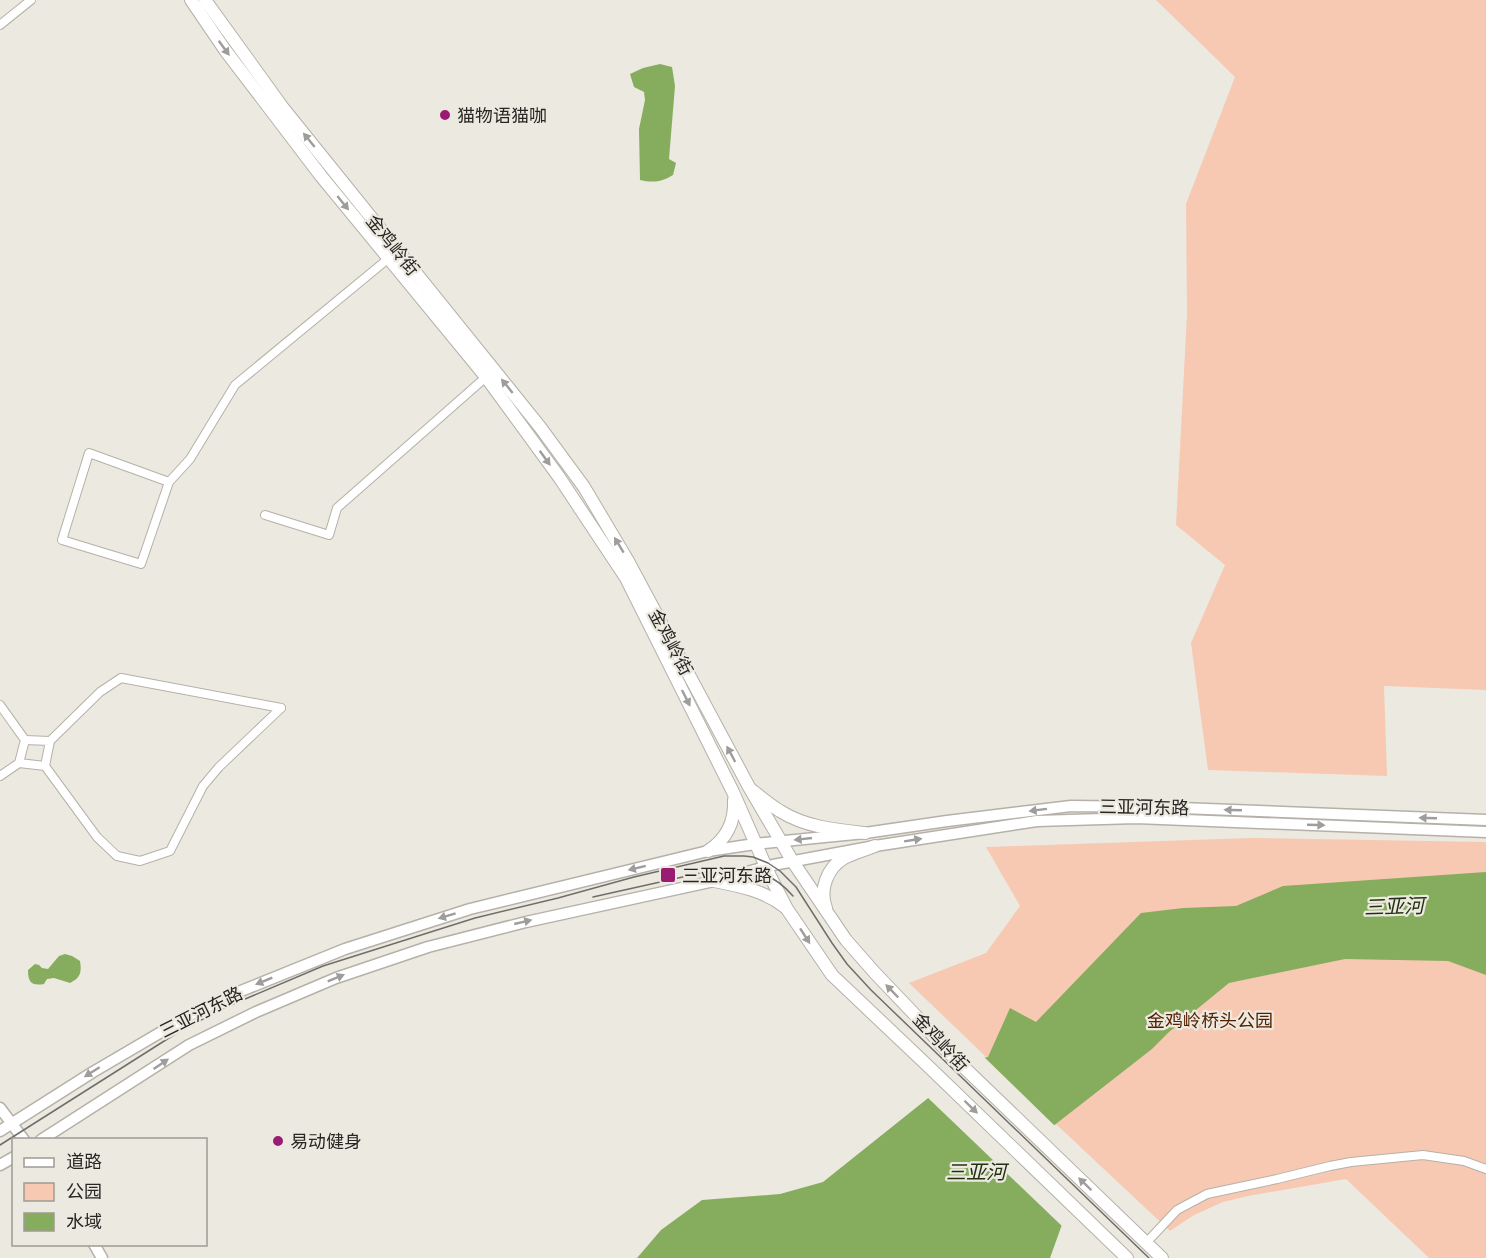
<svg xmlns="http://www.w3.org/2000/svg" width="1486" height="1258" viewBox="0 0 1486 1258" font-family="Quicksand,'Noto Sans SC',sans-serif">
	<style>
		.green { fill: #f7c9b3 }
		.water { fill: #86ad5d }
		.pier { fill: #ece9e0 }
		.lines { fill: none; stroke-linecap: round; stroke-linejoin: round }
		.minor-casing { stroke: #b5b1a9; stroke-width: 10 }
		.tertiary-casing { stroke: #b5b1a9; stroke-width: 13 }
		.secondary-casing { stroke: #b5b1a9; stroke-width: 13 }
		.primary-casing { stroke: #b5b1a9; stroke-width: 14 }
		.minor { stroke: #fff; stroke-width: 8 }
		.tertiary { stroke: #fff; stroke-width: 10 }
		.secondary { stroke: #fff; stroke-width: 10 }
		.primary { stroke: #fff; stroke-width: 12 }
		.tram { stroke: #706e69; stroke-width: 1.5 }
		.oneway { fill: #9e9d9c }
		.poi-dot { fill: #9a1c72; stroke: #ece9e0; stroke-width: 2 }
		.labels { text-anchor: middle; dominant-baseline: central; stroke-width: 4.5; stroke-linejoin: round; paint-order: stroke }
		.poi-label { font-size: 18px; fill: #282623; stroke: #ece9e0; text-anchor: start }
		.street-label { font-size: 18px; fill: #282623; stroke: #ece9e0 }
		.park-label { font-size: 18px; fill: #552000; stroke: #ece9e0 }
		.water-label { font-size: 20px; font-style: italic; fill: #223210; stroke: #ece9e0 }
	</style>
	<rect width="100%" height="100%" fill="#ece9e0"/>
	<g class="green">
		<polygon points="1156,0 1486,0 1486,690 1384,686 1387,776 1208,770 1191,643 1225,565 1176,525 1187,314 1186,204 1235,77"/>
		<polygon points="1251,838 1486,842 1486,1258 1429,1258 1346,1179 1248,1196 1223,1202 1194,1215 1170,1231 1058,1126 909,983 986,953 1020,906 986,847"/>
	</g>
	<g class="water">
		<path d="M660,64L672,67L675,86L669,159L676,163L673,175C662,182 653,183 640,180L639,129L645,100L644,92L634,87L630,74L643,68Z"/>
		<polygon points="1486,872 1486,975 1448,961 1345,959 1229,983 1169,1032 1152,1049 1052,1127 1074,1191 1050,1258 637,1258 661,1230 702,1200 780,1194 823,1182 977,1059 988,1057 1010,1008 1036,1022 1141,913 1183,908 1236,906 1283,886"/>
		<path d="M65,954L72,956L80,961C82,973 80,978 70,983L54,978L47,979L44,984C32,986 28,983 28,970L35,964L39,965L42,968L48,969L59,956Z"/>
	</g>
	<polygon class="pier" points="982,1055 1056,1127 1055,1128 1077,1191 1064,1228 926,1096 975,1057"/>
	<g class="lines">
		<defs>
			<g id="minor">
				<polyline points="0,25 31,0"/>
				<polyline points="169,482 89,453 62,540 141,564 169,482 190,459 235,385 389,258"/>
				<polyline points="265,515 329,535 337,508 486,377"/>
				<polyline points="0,705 25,740 19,763 0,776"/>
				<polyline points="25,740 50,741 45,766"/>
				<polyline points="50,741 100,692 121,678 281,708"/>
				<polyline points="19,763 45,766 97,837 117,856 140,861 170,851 203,786 219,767 281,708"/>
				<polyline points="1146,1243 1177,1210 1207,1194 1277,1179 1330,1166 1351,1162 1423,1155 1464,1161 1486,1169"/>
			</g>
			<g id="tertiary">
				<polyline points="0,1108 24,1140"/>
				<polyline points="94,1244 102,1258"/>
			</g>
			<g id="secondary">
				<polyline points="0,1131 93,1072 192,1014 241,991 345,949 470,909 708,851 755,844 865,833 947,821 1071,806 1155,807 1486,820"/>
				<polyline points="41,1140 189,1045 256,1012 336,978 428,947 526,922 714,881 773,865 875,846 1037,821 1136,818 1486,832"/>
				<polyline points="0,1165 14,1157"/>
			</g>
			<g id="primary">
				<polyline points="191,0 225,50 321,176 486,377 559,477 626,578 733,792 770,876 787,909 832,975 929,1067 1127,1258"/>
				<polyline points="205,0 283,108 540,427 584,487 628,561 749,787 793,862 846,940 875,973 916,1016 946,1050 1162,1258"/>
				<path d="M753,791C762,798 770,805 780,811C805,827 836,830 865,833"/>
				<path d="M708,851C727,839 735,822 734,800"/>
				<path d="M714,881C740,886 765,891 785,907"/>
				<path d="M826,908C819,890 827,868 844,858C853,853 865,850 875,846"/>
			</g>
		</defs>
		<use href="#minor" class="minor-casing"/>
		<use href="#tertiary" class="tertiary-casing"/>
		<use href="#secondary" class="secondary-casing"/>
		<use href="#primary" class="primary-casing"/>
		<use href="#minor" class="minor"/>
		<use href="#tertiary" class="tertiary"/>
		<use href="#secondary" class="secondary"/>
		<use href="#primary" class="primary"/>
		<g class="tram">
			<path d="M593,897L723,868C752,866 775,875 793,896"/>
			<polyline points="0,1145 180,1031 224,1008 323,966 475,918 558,898 634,877 724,856 744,856 753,857 768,863 780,871 796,887 832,943 847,964 871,990 1149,1258"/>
		</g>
	</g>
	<defs><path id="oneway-solid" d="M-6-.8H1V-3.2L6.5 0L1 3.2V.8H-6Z" transform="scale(1.5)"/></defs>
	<g class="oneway">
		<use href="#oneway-solid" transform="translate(224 48) rotate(54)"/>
		<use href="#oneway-solid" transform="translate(309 140) rotate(-129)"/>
		<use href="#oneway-solid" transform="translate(343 203) rotate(51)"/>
		<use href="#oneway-solid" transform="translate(507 386) rotate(-129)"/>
		<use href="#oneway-solid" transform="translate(545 458) rotate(54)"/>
		<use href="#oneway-solid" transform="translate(619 545) rotate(-121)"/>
		<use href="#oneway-solid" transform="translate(686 698) rotate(63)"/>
		<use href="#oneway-solid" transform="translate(731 754) rotate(-118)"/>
		<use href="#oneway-solid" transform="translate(1038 810) rotate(173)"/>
		<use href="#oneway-solid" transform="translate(1233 810) rotate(-178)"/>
		<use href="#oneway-solid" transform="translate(1428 818) rotate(-178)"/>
		<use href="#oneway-solid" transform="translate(1316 825) rotate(2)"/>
		<use href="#oneway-solid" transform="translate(803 839) rotate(174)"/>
		<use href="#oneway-solid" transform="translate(913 840) rotate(-9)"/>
		<use href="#oneway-solid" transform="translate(637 868) rotate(166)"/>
		<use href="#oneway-solid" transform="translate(447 916) rotate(163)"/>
		<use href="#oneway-solid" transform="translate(523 922) rotate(-13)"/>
		<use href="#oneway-solid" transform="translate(805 936) rotate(57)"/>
		<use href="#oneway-solid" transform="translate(336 978) rotate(-22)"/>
		<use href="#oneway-solid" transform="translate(264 981) rotate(158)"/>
		<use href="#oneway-solid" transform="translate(892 991) rotate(-134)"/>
		<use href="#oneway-solid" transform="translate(161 1064) rotate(-34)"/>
		<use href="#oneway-solid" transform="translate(92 1072) rotate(148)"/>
		<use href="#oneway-solid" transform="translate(971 1107) rotate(44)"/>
		<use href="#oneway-solid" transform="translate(1085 1184) rotate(-136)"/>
	</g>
	<g class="poi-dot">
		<circle cx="445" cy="115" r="6"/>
		<rect x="660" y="867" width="16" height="16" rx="3"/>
		<circle cx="278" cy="1141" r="6"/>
	</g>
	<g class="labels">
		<g class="poi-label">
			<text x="457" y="115">猫物语猫咖</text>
			<text x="682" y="875">三亚河东路</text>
			<text x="290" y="1141">易动健身</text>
		</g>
		<g class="street-label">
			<text transform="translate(393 245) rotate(51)">金鸡岭街</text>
			<text transform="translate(671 642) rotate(62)">金鸡岭街</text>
			<text transform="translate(1144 807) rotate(1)">三亚河东路</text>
			<text transform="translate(201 1012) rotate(-27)">三亚河东路</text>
			<text transform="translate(941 1042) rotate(47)">金鸡岭街</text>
		</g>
		<g class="park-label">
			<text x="1210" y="1020">金鸡岭桥头公园</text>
		</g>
		<g class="water-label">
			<text transform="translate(1394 906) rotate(-2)">三亚河</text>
			<text x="976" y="1171">三亚河</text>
		</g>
	</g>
	<rect x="12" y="1138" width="195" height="108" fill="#ece9e0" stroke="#9e9b94" stroke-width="1.5"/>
	<rect x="24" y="1158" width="30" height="9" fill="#ffffff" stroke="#9e9b94" stroke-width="1.5"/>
	<text x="66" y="1168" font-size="18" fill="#282623">道路</text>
	<rect x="24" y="1183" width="30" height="18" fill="#f7c9b3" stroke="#9e9b94" stroke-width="1.5"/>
	<text x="66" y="1198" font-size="18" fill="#282623">公园</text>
	<rect x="24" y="1213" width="30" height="18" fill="#86ad5d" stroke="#9e9b94" stroke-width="1.5"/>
	<text x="66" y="1228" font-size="18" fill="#282623">水域</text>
</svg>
